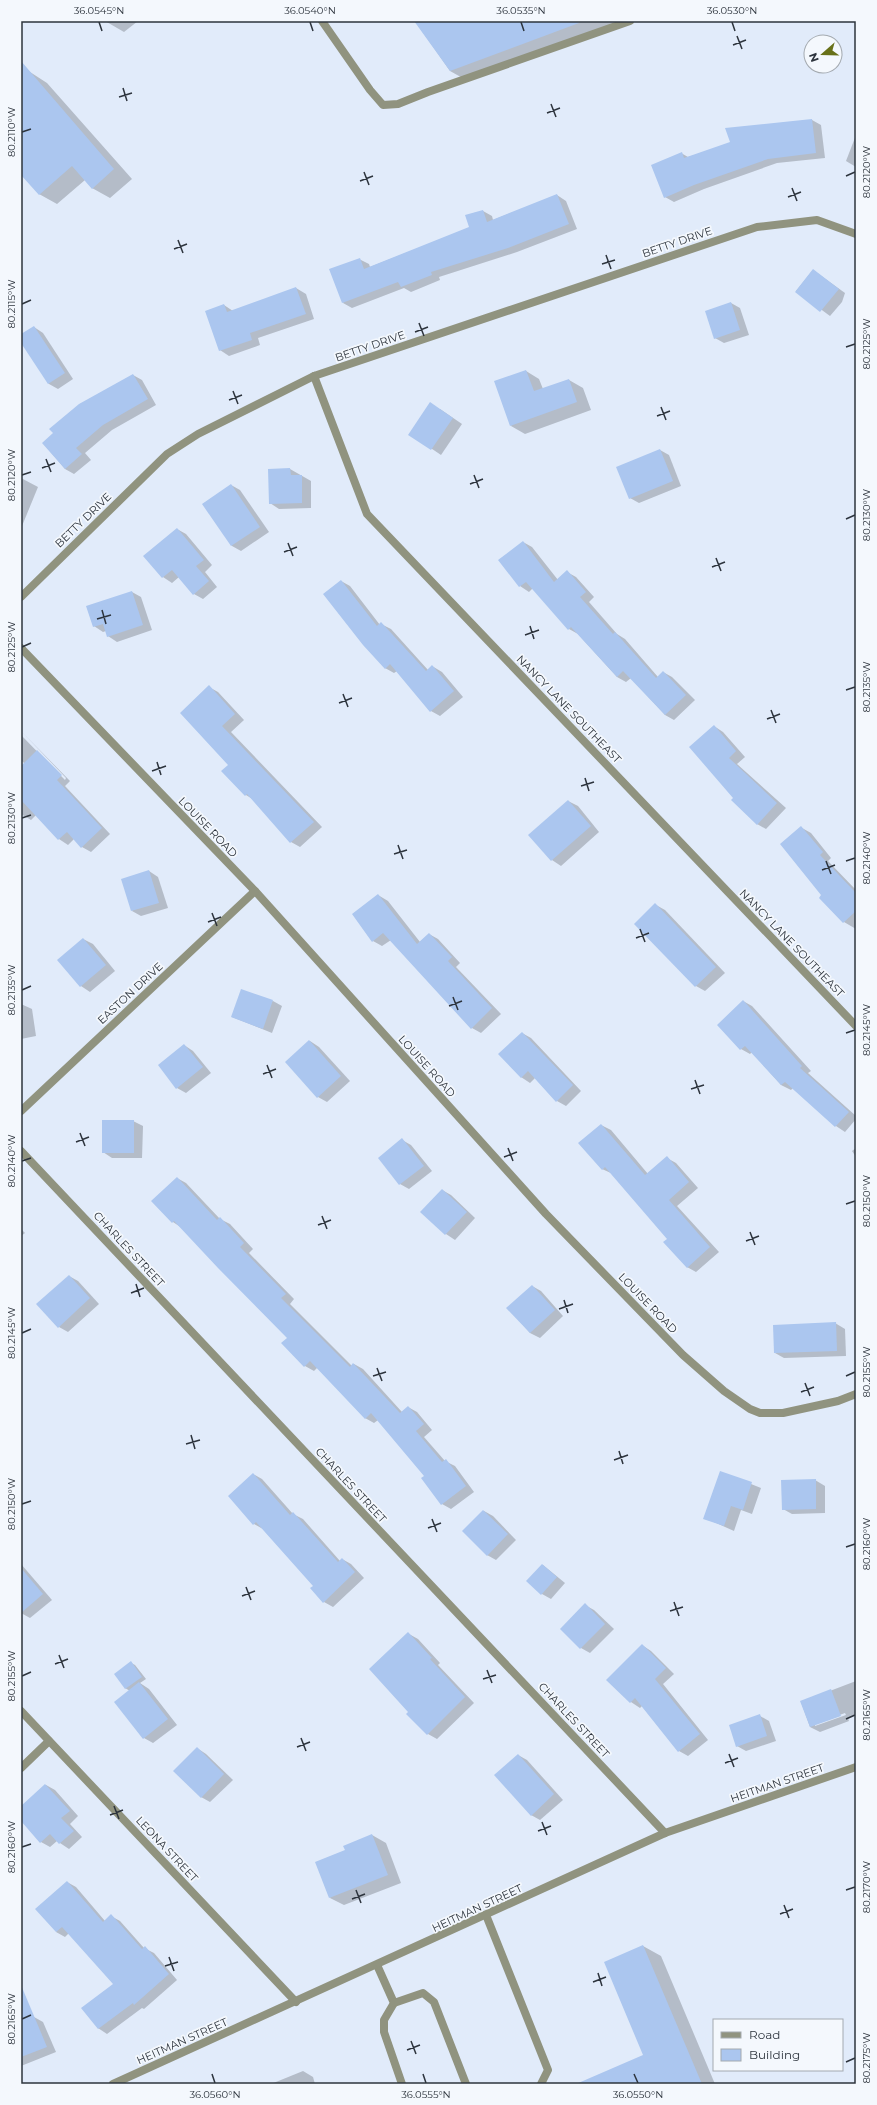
<svg xmlns="http://www.w3.org/2000/svg" width="877" height="2105" viewBox="0 0 877 2105" font-family="Montserrat,sans-serif">
	<style>
		.shadow { fill: #0003; fill-rule: evenodd }
		.building { fill: #abc6ef }
		.lines { fill: none; stroke-linecap: round; stroke-linejoin: round }
		.service { stroke: #90937f; stroke-width: 8 }
		.minor { stroke: #90937f; stroke-width: 8 }
		.ticks { fill: none; stroke: #2d343d; stroke-width: 1.5 }
		.labels { text-anchor: middle; dominant-baseline: central; stroke-width: 3.5; stroke-linejoin: round; paint-order: stroke }
		.street-label { font-size: 11px; fill: #2d343d; stroke: #f4f8fd }
		.neatline { fill: none; stroke: #2d343d; stroke-width: 1.5 }
		.ticks-label { font-size: 10px; text-anchor: middle; fill: #2d343d }
	</style>
	<rect width="100%" height="100%" fill="#e1ebfa"/>
	<g class="shadow">
		<polygon points="105,21 138,21 124,32"/>
		<polygon points="415,21 629,21 468,81 450,71"/>
		<polygon points="21,72 30,72 47,83 132,179 110,198 92,188 85,180 57,204 39,194 21,173"/>
		<polygon points="812,120 821,125 825,158 777,163 704,189 674,202 665,197 681,153 688,157"/>
		<polygon points="856,135 856,167 846,161"/>
		<polygon points="557,195 566,201 577,229 517,252 439,277 440,280 411,292 404,288 352,308 343,303 359,259 369,264 370,267 470,228 483,211 492,216 493,220"/>
		<polygon points="813,270 845,293 842,302 830,316 796,291"/>
		<polygon points="296,288 306,294 314,319 258,338 260,345 229,356 220,350 224,305 233,311"/>
		<polygon points="731,303 740,308 749,335 724,343 715,338"/>
		<polygon points="34,327 43,333 73,379 58,389 49,384 21,341 21,336"/>
		<polygon points="526,371 539,379 543,389 569,380 583,388 591,410 525,434 511,426"/>
		<polygon points="133,375 142,380 156,405 112,430 85,453 91,460 74,474 65,469 43,443"/>
		<polygon points="440,409 462,424 441,455 410,434"/>
		<polygon points="660,450 669,455 681,486 639,503 630,498"/>
		<polygon points="290,469 311,481 311,508 279,509 270,503 269,470"/>
		<polygon points="21,478 38,487 22,526 21,526"/>
		<polygon points="231,485 240,490 269,532 241,551 232,546 203,504"/>
		<polygon points="177,529 186,534 212,565 205,572 217,587 203,599 194,594 179,577 172,583 163,577"/>
		<polygon points="523,542 532,547 558,580 567,572 576,577 594,597 589,602 617,634 625,639 658,677 663,672 672,677 695,700 674,720 665,715 631,678 626,682 617,677 578,634 569,629 533,588 529,592 520,586 500,560"/>
		<polygon points="341,581 350,586 380,625 381,624 391,629 428,670 432,666 442,672 463,697 440,716 431,711 397,671 394,673 385,668"/>
		<polygon points="132,592 141,597 152,630 117,642 108,636 106,631 103,632 94,626"/>
		<polygon points="209,687 218,692 244,720 231,732 322,827 300,847 291,842 254,800 246,795 223,771 230,765"/>
		<polygon points="714,726 723,732 745,757 737,764 786,808 766,829 757,824 734,798"/>
		<polygon points="21,731 70,781 65,786 110,834 91,852 82,847 74,839 68,845 59,839 36,815 31,820 21,814 21,768 25,764 21,760 21,735 65,780 66,778"/>
		<polygon points="568,801 578,806 599,832 561,866 552,860"/>
		<polygon points="802,828 811,833 831,858 828,861 856,890 856,929 844,922 823,895"/>
		<polygon points="149,871 158,877 168,908 141,916 132,911"/>
		<polygon points="378,895 388,901 420,942 429,934 438,939 460,963 456,967 501,1014 481,1033 472,1028 391,940 382,946 373,941"/>
		<polygon points="656,905 665,910 725,973 705,991 696,986 663,951"/>
		<polygon points="83,939 93,944 115,971 90,992 81,986"/>
		<polygon points="273,1001 282,1006 272,1033 232,1017"/>
		<polygon points="743,1001 752,1006 811,1071 808,1073 856,1116 856,1119 845,1132 836,1126 793,1088 791,1090 781,1085 752,1052 750,1054 741,1049"/>
		<polygon points="21,1004 32,1009 36,1036 21,1039"/>
		<polygon points="522,1033 531,1038 581,1091 566,1106 557,1101 535,1078 530,1083 521,1077"/>
		<polygon points="310,1041 319,1047 350,1081 327,1102 318,1097"/>
		<polygon points="184,1045 193,1051 211,1073 186,1093 177,1088"/>
		<polygon points="133,1121 143,1126 142,1158 112,1158 103,1152"/>
		<polygon points="601,1125 611,1130 648,1174 667,1158 676,1163 698,1188 677,1206 719,1252 696,1272 687,1267 668,1239 613,1174 602,1169"/>
		<polygon points="402,1140 411,1145 432,1171 409,1189 400,1184"/>
		<polygon points="856,1148 856,1157 852,1151"/>
		<polygon points="177,1178 186,1183 220,1219 230,1224 253,1249 249,1253 294,1299 290,1304 352,1366 354,1364 363,1369 402,1412 408,1407 417,1412 432,1430 424,1437 445,1461 455,1466 474,1492 451,1509 442,1504 425,1476 378,1420 374,1423 365,1418 318,1367 314,1371 305,1366 288,1338 182,1228 173,1222 153,1201"/>
		<polygon points="442,1190 451,1195 475,1218 455,1240 446,1234 422,1212"/>
		<polygon points="21,1229 25,1233 21,1236"/>
		<polygon points="69,1276 78,1281 99,1304 68,1332 59,1327"/>
		<polygon points="532,1286 541,1291 563,1316 540,1338 530,1333 508,1308"/>
		<polygon points="835,1323 845,1329 846,1356 784,1358 775,1353"/>
		<polygon points="721,1472 761,1488 752,1514 741,1510 734,1531 705,1518"/>
		<polygon points="253,1474 262,1479 293,1514 303,1519 340,1561 342,1559 351,1564 364,1578 333,1607 324,1602 314,1586 263,1529 254,1524"/>
		<polygon points="815,1480 825,1486 825,1513 792,1514 783,1509"/>
		<polygon points="484,1511 493,1516 516,1540 496,1560 487,1555"/>
		<polygon points="21,1564 52,1600 30,1618 21,1613"/>
		<polygon points="543,1565 565,1583 551,1599 542,1594"/>
		<polygon points="585,1605 594,1610 614,1629 590,1653 581,1648"/>
		<polygon points="409,1634 418,1639 440,1663 438,1665 474,1703 437,1739 428,1734 409,1712"/>
		<polygon points="642,1645 651,1651 674,1674 663,1684 708,1740 688,1756 679,1751 642,1706 640,1708 631,1702 608,1680"/>
		<polygon points="131,1663 135,1665 146,1679 140,1683 149,1689 177,1725 153,1743 144,1738 130,1691 125,1688"/>
		<path d="M856,1681V1715L848,1718L849,1721L820,1732L810,1727L801,1702ZM845,1713L846,1715L815,1726V1724Z"/>
		<polygon points="760,1716 769,1721 776,1741 746,1751 737,1746"/>
		<polygon points="197,1748 206,1754 233,1780 210,1802 201,1797"/>
		<polygon points="518,1755 527,1760 563,1800 540,1820 531,1815"/>
		<polygon points="46,1785 55,1790 78,1816 70,1824 82,1837 69,1849 57,1841 50,1847 41,1842 21,1820 21,1808"/>
		<polygon points="372,1835 386,1843 401,1883 344,1905 330,1898 346,1851"/>
		<polygon points="67,1882 76,1887 105,1921 111,1916 120,1921 144,1948 154,1953 177,1980 144,2009 142,2008 107,2034 98,2028 114,1984 69,1933 65,1937 56,1932"/>
		<polygon points="643,1946 661,1956 715,2084 592,2084 644,2056"/>
		<polygon points="34,2017 43,2022 56,2052 21,2066 21,2022"/>
		<polygon points="303,2071 313,2077 315,2084 271,2084"/>
	</g>
	<g class="building">
		<polygon points="414,21 579,21 579,23 450,71"/>
		<polygon points="21,61 114,169 92,189 72,166 39,195 21,175"/>
		<polygon points="812,119 816,153 768,159 694,185 664,198 651,165 682,152 684,158 730,142 725,128"/>
		<polygon points="557,194 569,224 508,248 431,272 432,275 401,287 398,282 342,303 329,269 360,258 364,269 469,227 465,215 483,210 487,222"/>
		<polygon points="813,269 839,289 820,312 795,292"/>
		<polygon points="296,287 306,314 250,333 252,340 219,351 205,311 224,304 227,312"/>
		<polygon points="731,302 740,330 714,339 705,311"/>
		<polygon points="34,326 65,373 48,384 21,343 21,334"/>
		<polygon points="526,370 534,391 569,379 577,402 510,426 494,381"/>
		<polygon points="133,374 148,399 103,425 76,448 82,454 65,469 42,443 53,433 49,429 79,404"/>
		<polygon points="430,402 453,418 431,450 408,435"/>
		<polygon points="660,449 673,481 629,499 616,467"/>
		<polygon points="290,468 291,475 302,475 302,503 269,504 268,469"/>
		<polygon points="231,484 260,527 231,546 202,504"/>
		<polygon points="177,528 204,560 196,566 209,581 193,595 172,570 162,578 143,556"/>
		<polygon points="523,541 554,582 567,570 586,592 580,597 613,634 615,632 656,678 663,671 686,695 665,715 623,671 617,677 571,627 568,630 526,582 519,587 498,560"/>
		<polygon points="341,580 377,626 381,622 426,671 432,665 454,691 430,712 390,664 385,669 363,645 323,594"/>
		<polygon points="132,591 143,625 107,637 103,624 93,627 86,606"/>
		<polygon points="209,685 235,714 222,726 314,822 290,843 247,794 245,796 221,771 228,765 180,713"/>
		<polygon points="714,725 736,751 729,758 777,803 757,825 731,800 733,798 689,747"/>
		<polygon points="37,750 62,775 57,780 102,828 81,848 67,832 58,840 21,800 21,766"/>
		<polygon points="568,800 591,826 551,861 528,835"/>
		<polygon points="801,826 823,852 820,855 856,893 856,911 843,923 819,898 821,895 780,844"/>
		<polygon points="149,870 159,903 131,911 121,879"/>
		<polygon points="378,894 417,944 429,933 452,957 448,961 492,1008 471,1029 383,933 372,942 352,914"/>
		<polygon points="655,903 716,967 695,987 634,924"/>
		<polygon points="83,938 106,965 80,987 57,960"/>
		<polygon points="241,989 273,1000 263,1029 231,1017"/>
		<polygon points="743,1000 802,1066 800,1068 849,1112 835,1127 785,1082 781,1085 745,1046 740,1050 717,1025"/>
		<polygon points="522,1032 573,1085 556,1102 528,1071 521,1078 498,1054"/>
		<polygon points="309,1040 341,1076 317,1098 285,1062"/>
		<polygon points="184,1044 203,1067 176,1089 158,1065"/>
		<rect x="102" y="1120" width="32" height="33"/>
		<polygon points="601,1124 645,1175 667,1156 689,1182 669,1200 710,1247 687,1268 663,1242 667,1239 605,1167 602,1170 578,1143"/>
		<polygon points="402,1138 424,1166 399,1185 378,1158"/>
		<polygon points="177,1177 217,1220 220,1217 244,1243 240,1247 286,1294 281,1298 350,1367 353,1363 400,1413 408,1406 424,1424 416,1431 442,1462 446,1459 466,1486 441,1505 421,1478 424,1476 371,1413 365,1419 310,1361 304,1367 281,1343 287,1338 218,1268 174,1221 172,1223 151,1201"/>
		<polygon points="442,1189 467,1212 445,1235 420,1212"/>
		<polygon points="69,1275 90,1298 58,1328 36,1304"/>
		<polygon points="532,1285 555,1310 530,1333 506,1308"/>
		<polygon points="836,1322 837,1351 774,1353 773,1325"/>
		<polygon points="720,1471 752,1482 743,1510 731,1506 724,1526 703,1519"/>
		<polygon points="253,1473 290,1515 293,1512 338,1562 342,1558 355,1572 323,1603 310,1588 313,1586 256,1522 253,1525 228,1496"/>
		<polygon points="816,1479 816,1509 782,1510 781,1480"/>
		<polygon points="483,1510 508,1534 487,1556 462,1531"/>
		<polygon points="542,1564 557,1577 541,1595 526,1581"/>
		<polygon points="21,1568 43,1594 21,1613"/>
		<polygon points="585,1603 605,1624 580,1649 560,1629"/>
		<polygon points="408,1632 432,1658 430,1659 465,1697 427,1735 406,1714 408,1712 369,1669"/>
		<polygon points="642,1644 666,1668 655,1679 700,1734 678,1752 635,1698 630,1703 606,1680"/>
		<polygon points="131,1661 142,1677 125,1689 114,1674"/>
		<polygon points="139,1682 168,1719 143,1739 114,1702"/>
		<polygon points="831,1689 841,1716 810,1727 800,1701"/>
		<polygon points="760,1714 767,1736 736,1747 729,1725"/>
		<polygon points="197,1747 224,1774 201,1798 173,1771"/>
		<polygon points="518,1754 554,1794 531,1816 494,1775"/>
		<polygon points="45,1784 70,1811 61,1818 74,1831 59,1844 50,1834 40,1843 21,1821 21,1806"/>
		<polygon points="372,1834 388,1875 329,1898 315,1862 345,1850 343,1846"/>
		<polygon points="67,1881 103,1922 111,1914 142,1949 145,1946 169,1974 134,2005 133,2003 98,2029 81,2008 113,1984 62,1927 56,1932 35,1909"/>
		<polygon points="643,1945 702,2084 576,2084 643,2055 604,1962"/>
		<polygon points="21,1985 47,2047 21,2057"/>
	</g>
	<g class="lines">
		<g class="service">
			<polyline points="322,21 370,90 383,105 398,104 428,92 630,21"/>
			<polyline points="21,1768 49,1741"/>
			<polyline points="486,1915 548,2070 541,2084"/>
			<polyline points="377,1965 394,2003 384,2020 384,2032 402,2084"/>
			<polyline points="394,2003 423,1993 434,2002 466,2084"/>
		</g>
		<g class="minor">
			<polyline points="314,376 367,514 856,1026"/>
			<polyline points="21,597 167,454 198,434 314,376 757,227 817,220 856,234"/>
			<polyline points="21,648 255,891 546,1214 683,1355 724,1391 750,1409 760,1413 783,1413 838,1401 856,1394"/>
			<polyline points="21,1111 255,891"/>
			<polyline points="21,1151 665,1833"/>
			<polyline points="21,1711 296,2002"/>
			<polyline points="113,2084 665,1833 856,1767"/>
		</g>
	</g>
	<path class="ticks" d="M99,22L102,31M310,22L313,31M521,22L524,31M732,22L735,31M737,36L742,49M733,45L746,40M123,88L127,101M119,97L132,93M551,104L556,117M547,113L560,108M22,132L31,129M364,172L369,185M846,176L855,172M360,181L373,176M792,188L797,201M788,197L801,192M178,240L183,253M174,249L187,244M606,255L611,269M602,264L615,260M22,304L31,300M419,323L424,336M415,332L428,327M846,347L855,344M233,391L238,404M229,400L242,395M661,407L666,420M657,416L670,411M46,459L51,472M42,468L55,463M22,475L31,472M474,475L479,488M470,484L483,479M846,519L855,515M288,543L293,556M284,552L297,547M716,558L721,571M712,567L725,562M102,610L106,624M97,619L111,615M530,626L534,639M525,635L539,630M22,647L31,643M846,690L855,687M343,694L348,707M339,703L352,698M771,710L776,723M767,719L780,714M157,762L161,775M152,771L166,766M585,778L589,791M581,786L594,782M22,818L31,815M398,845L403,859M394,854L407,850M826,861L831,874M846,861L855,858M822,870L835,865M212,913L217,926M208,922L221,917M640,929L645,942M636,938L649,933M22,990L31,986M453,997L458,1010M449,1006L462,1001M846,1033L855,1030M267,1065L272,1078M263,1074L276,1069M695,1080L700,1094M691,1089L704,1085M80,1133L85,1146M76,1142L89,1137M508,1148L513,1161M504,1157L517,1152M22,1161L31,1158M846,1204L855,1201M322,1216L327,1229M318,1225L331,1220M750,1232L755,1245M746,1241L759,1236M136,1284L140,1297M131,1293L144,1288M564,1300L568,1313M559,1309L573,1304M22,1333L31,1329M377,1368L382,1381M373,1376L386,1372M846,1376L855,1372M805,1383L810,1396M801,1392L814,1387M191,1435L195,1449M186,1444L200,1440M619,1451L623,1464M614,1460L628,1455M22,1504L31,1501M432,1519L437,1532M428,1528L441,1523M846,1547L855,1544M246,1587L251,1600M242,1596L255,1591M674,1602L679,1616M670,1611L683,1607M59,1655L64,1668M55,1664L68,1659M487,1670L492,1683M22,1676L31,1672M483,1679L496,1675M846,1719L855,1715M301,1738L306,1751M297,1747L310,1742M729,1754L734,1767M725,1763L738,1758M114,1806L119,1819M110,1815L123,1810M542,1822L547,1835M538,1831L551,1826M22,1847L31,1844M356,1890L361,1903M846,1890L855,1887M352,1899L365,1894M784,1905L789,1918M780,1914L793,1909M169,1957L174,1971M165,1966L178,1962M598,1973L602,1986M593,1982L606,1977M22,2019L31,2015M411,2041L416,2054M407,2050L420,2045M846,2062L855,2058M212,2074L215,2083M423,2074L426,2083M634,2074L638,2083"/>
	<g class="labels">
		<g class="street-label">
			<text transform="translate(677 242) rotate(-19)">BETTY DRIVE</text>
			<text transform="translate(370 346) rotate(-19)">BETTY DRIVE</text>
			<text transform="translate(83 520) rotate(-44)">BETTY DRIVE</text>
			<text transform="translate(569 709) rotate(46)">NANCY LANE SOUTHEAST</text>
			<text transform="translate(208 827) rotate(46)">LOUISE ROAD</text>
			<text transform="translate(792 943) rotate(46)">NANCY LANE SOUTHEAST</text>
			<text transform="translate(130 993) rotate(-43)">EASTON DRIVE</text>
			<text transform="translate(427 1066) rotate(48)">LOUISE ROAD</text>
			<text transform="translate(129 1249) rotate(47)">CHARLES STREET</text>
			<text transform="translate(648 1303) rotate(46)">LOUISE ROAD</text>
			<text transform="translate(351 1485) rotate(47)">CHARLES STREET</text>
			<text transform="translate(574 1720) rotate(47)">CHARLES STREET</text>
			<text transform="translate(777 1783) rotate(-19)">HEITMAN STREET</text>
			<text transform="translate(167 1849) rotate(47)">LEONA STREET</text>
			<text transform="translate(477 1908) rotate(-25)">HEITMAN STREET</text>
			<text transform="translate(182 2041) rotate(-24)">HEITMAN STREET</text>
		</g>
	</g>
	<rect width="877" height="2105" fill="none" stroke="#f4f8fd" stroke-width="44"/>
	<rect x="713" y="2019" width="130" height="52" fill="#f4f8fd" stroke="#a4aab0"/>
	<rect x="721" y="2032" width="20" height="6" fill="#90937f" stroke="#a4aab0"/>
	<text x="749" y="2039" font-size="12" fill="#2d343d">Road</text>
	<rect x="721" y="2049" width="20" height="12" fill="#abc6ef" stroke="#a4aab0"/>
	<text x="749" y="2059" font-size="12" fill="#2d343d">Building</text>
	<g transform="translate(823 54) rotate(250)"><circle r="19" fill="#f4f8fd" stroke="#a4aab0"/>
	<path d="M0-3L7 15L0 10L-7 15Z" fill="#687119"/>
	<text y="-6" font-size="11" font-weight="bold" text-anchor="middle" fill="#2d343d">N</text>
	</g>
	<rect x="22" y="22" width="833" height="2061" class="neatline"/>
	<g class="ticks-label">
		<text x="99" y="14">36.0545°N</text>
		<text x="310" y="14">36.0540°N</text>
		<text x="521" y="14">36.0535°N</text>
		<text x="732" y="14">36.0530°N</text>
		<text transform="translate(11 132) rotate(-90)" y="4">80.2110°W</text>
		<text transform="translate(866 172) rotate(-90)" y="4">80.2120°W</text>
		<text transform="translate(11 304) rotate(-90)" y="4">80.2115°W</text>
		<text transform="translate(866 344) rotate(-90)" y="4">80.2125°W</text>
		<text transform="translate(11 475) rotate(-90)" y="4">80.2120°W</text>
		<text transform="translate(866 515) rotate(-90)" y="4">80.2130°W</text>
		<text transform="translate(11 647) rotate(-90)" y="4">80.2125°W</text>
		<text transform="translate(866 687) rotate(-90)" y="4">80.2135°W</text>
		<text transform="translate(11 818) rotate(-90)" y="4">80.2130°W</text>
		<text transform="translate(866 858) rotate(-90)" y="4">80.2140°W</text>
		<text transform="translate(11 990) rotate(-90)" y="4">80.2135°W</text>
		<text transform="translate(866 1030) rotate(-90)" y="4">80.2145°W</text>
		<text transform="translate(11 1161) rotate(-90)" y="4">80.2140°W</text>
		<text transform="translate(866 1201) rotate(-90)" y="4">80.2150°W</text>
		<text transform="translate(11 1333) rotate(-90)" y="4">80.2145°W</text>
		<text transform="translate(866 1372) rotate(-90)" y="4">80.2155°W</text>
		<text transform="translate(11 1504) rotate(-90)" y="4">80.2150°W</text>
		<text transform="translate(866 1544) rotate(-90)" y="4">80.2160°W</text>
		<text transform="translate(11 1676) rotate(-90)" y="4">80.2155°W</text>
		<text transform="translate(866 1715) rotate(-90)" y="4">80.2165°W</text>
		<text transform="translate(11 1847) rotate(-90)" y="4">80.2160°W</text>
		<text transform="translate(866 1887) rotate(-90)" y="4">80.2170°W</text>
		<text transform="translate(11 2019) rotate(-90)" y="4">80.2165°W</text>
		<text transform="translate(866 2058) rotate(-90)" y="4">80.2175°W</text>
		<text x="215" y="2098">36.0560°N</text>
		<text x="426" y="2098">36.0555°N</text>
		<text x="638" y="2098">36.0550°N</text>
	</g>
</svg>
